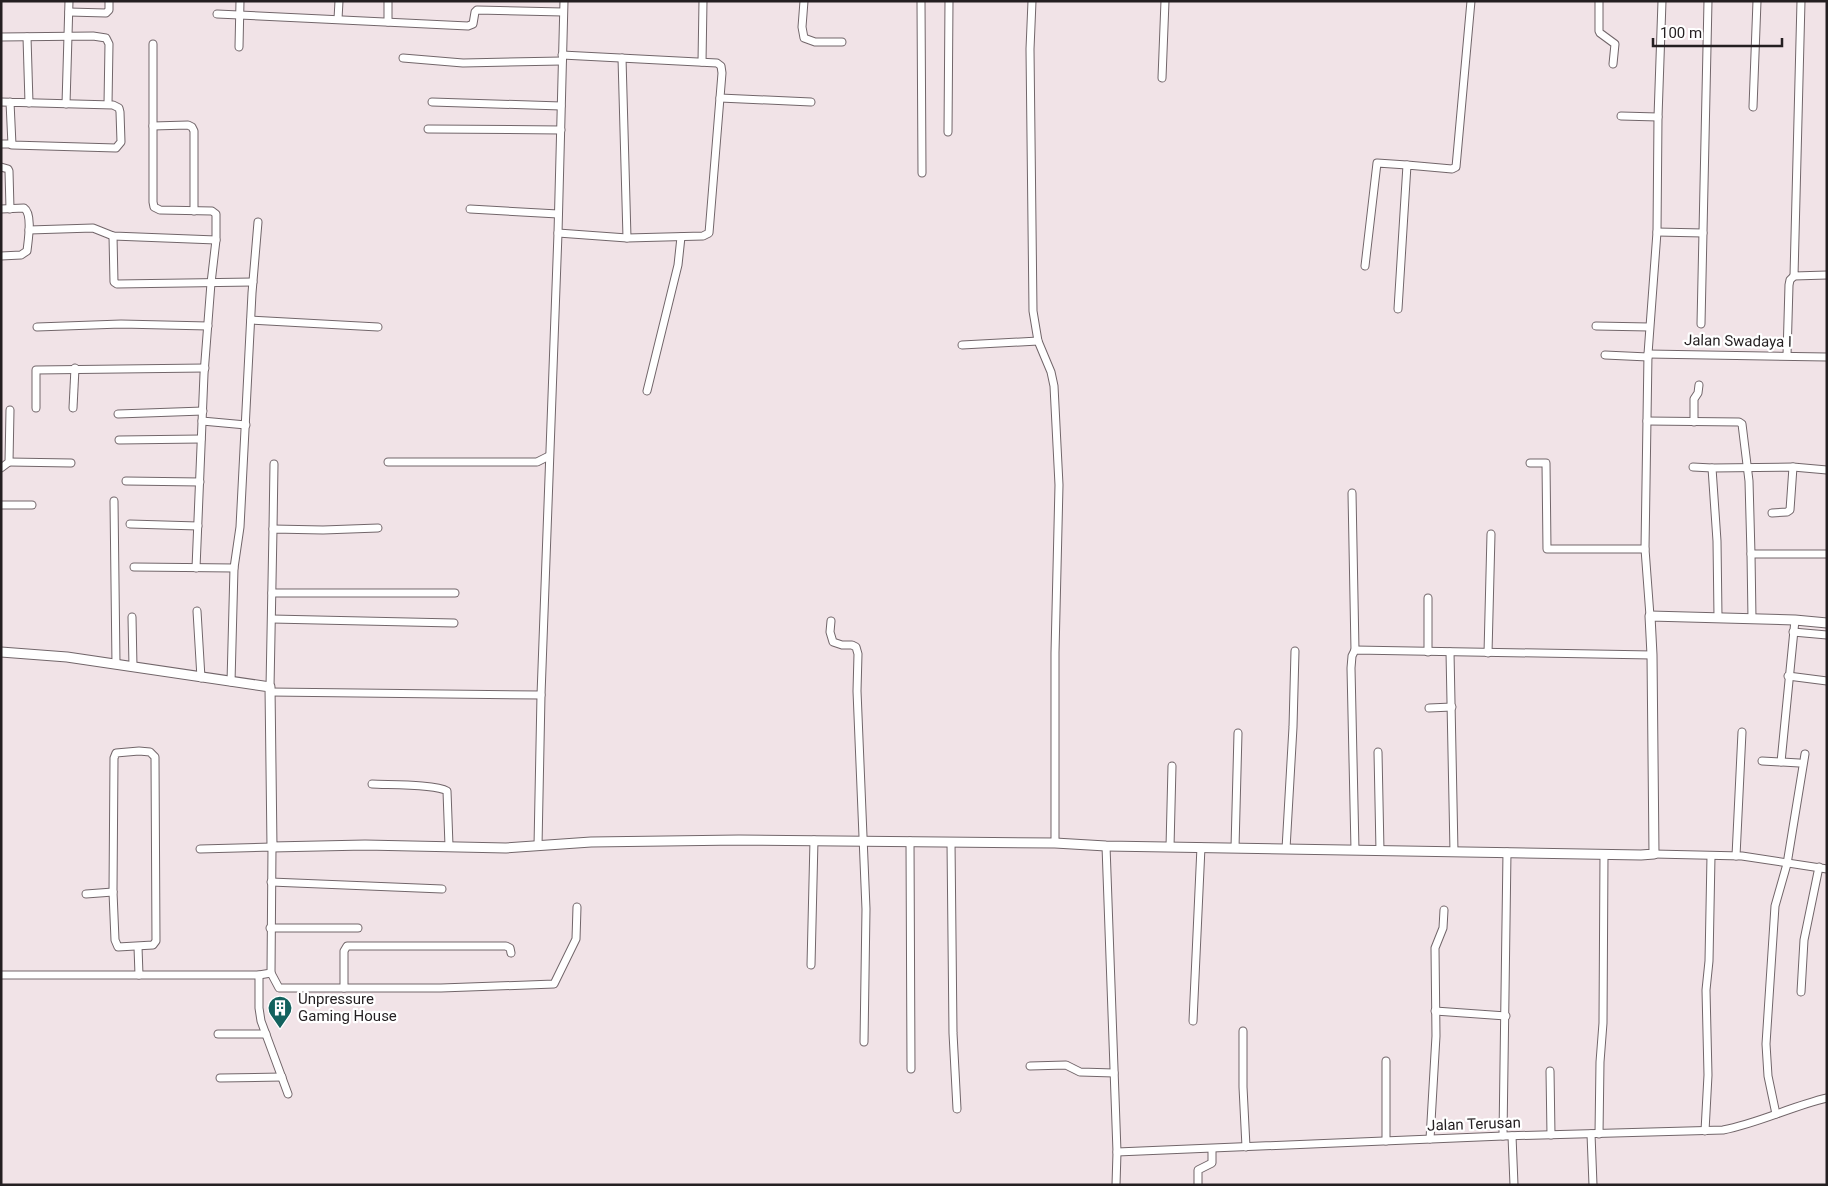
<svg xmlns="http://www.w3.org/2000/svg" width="1828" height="1186" viewBox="0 0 1828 1186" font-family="Roboto,sans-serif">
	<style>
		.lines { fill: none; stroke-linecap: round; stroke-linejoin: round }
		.street-casing { stroke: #72666a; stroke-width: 9 }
		.secondary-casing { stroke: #72666a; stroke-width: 11 }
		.street { stroke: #fff; stroke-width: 7 }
		.secondary { stroke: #fff; stroke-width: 9 }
		.labels { text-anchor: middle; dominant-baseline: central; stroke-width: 4.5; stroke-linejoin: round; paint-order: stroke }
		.street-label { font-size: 15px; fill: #241f21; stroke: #fff }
		.poi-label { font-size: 15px; fill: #241f21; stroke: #fff; text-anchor: start }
	</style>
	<rect width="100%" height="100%" fill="#f1e3e7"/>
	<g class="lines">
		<defs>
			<g id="street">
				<polyline points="804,1 802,27 804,38 815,42 842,42"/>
				<polyline points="921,1 922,173"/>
				<polyline points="1032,1 1030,49 1033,311 1038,341 1051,372 1054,386 1059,485 1055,653 1055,843"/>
				<polyline points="1599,1 1599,31 1600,33 1615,44 1613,64"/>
				<polyline points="1801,1 1794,276 1827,275"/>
				<polyline points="69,12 106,13 109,10 109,1"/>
				<polyline points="217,14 468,26 473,24 475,12 477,10 563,12"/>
				<polyline points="338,19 339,1"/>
				<polyline points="388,22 388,1"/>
				<polyline points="1,37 93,36 106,38 109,44 108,104"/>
				<polyline points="27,37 29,103"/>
				<polyline points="153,44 153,202 154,207 160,210 212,211 216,214 216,240 211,283 204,374 196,568"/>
				<polyline points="239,47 240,1"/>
				<polyline points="403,58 463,63 562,61"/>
				<polyline points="622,58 627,238"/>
				<polyline points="702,62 703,1"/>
				<polyline points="1162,78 1165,1"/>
				<polyline points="720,98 811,102"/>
				<polyline points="1,102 113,105 119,108 120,112 121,142 116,148 12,145 10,102"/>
				<polyline points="432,102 561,106"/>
				<polyline points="66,104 69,1"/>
				<polyline points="1753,107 1757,1"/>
				<polyline points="1621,116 1658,117"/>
				<polyline points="153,126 188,125 192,127 194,131 194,211"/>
				<polyline points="428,129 561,130"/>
				<polyline points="948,132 949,1"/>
				<polyline points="1,144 11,144"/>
				<polyline points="1,167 8,169 9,171 10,209"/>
				<path d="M1,209L24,208C33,214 28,241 27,251L21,255L1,256"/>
				<polyline points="470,209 558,214"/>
				<polyline points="29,230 93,228 113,236 216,240"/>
				<polyline points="1657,232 1703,233"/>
				<polyline points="558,233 627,238 703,236 709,233 722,73 721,66 717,63 562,55"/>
				<polyline points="113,236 114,282 117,284 253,282"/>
				<polyline points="1365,266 1377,163 1407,165"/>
				<polyline points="1398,309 1407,165 1452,169 1456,167 1471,1"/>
				<polyline points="251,320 378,327"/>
				<polyline points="1701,324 1708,1"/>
				<polyline points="1596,326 1649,327"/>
				<polyline points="37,327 121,324 208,326"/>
				<polyline points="962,345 1038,341"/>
				<polyline points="1648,354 1827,357"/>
				<polyline points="1605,355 1648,357"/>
				<polyline points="1787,355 1789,285 1790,280 1794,276"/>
				<polyline points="647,391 678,265 681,237"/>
				<polyline points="36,408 36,370 205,368"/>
				<polyline points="73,408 75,368"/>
				<polyline points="118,414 203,411"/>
				<polyline points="202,421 246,425"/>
				<polyline points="1647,421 1739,422 1742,424 1749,481 1751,554"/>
				<polyline points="1694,422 1694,399 1698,393 1699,385"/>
				<polyline points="119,440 201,439"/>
				<polyline points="9,462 71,463"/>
				<polyline points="388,462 537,462 549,456"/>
				<polyline points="1530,463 1546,463 1547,549 1645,549"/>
				<polyline points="1693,467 1712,468"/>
				<polyline points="1,468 9,462 10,410"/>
				<polyline points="126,481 200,482"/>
				<polyline points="1352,493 1355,650"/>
				<polyline points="114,501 116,664"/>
				<polyline points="1,505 32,505"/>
				<polyline points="1772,513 1787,512 1790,510 1793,467"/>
				<polyline points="130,524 198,526"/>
				<polyline points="273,529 274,464"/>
				<polyline points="134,567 234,568"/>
				<polyline points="272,593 455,593"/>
				<polyline points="197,611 201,678"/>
				<polyline points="1650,616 1645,549 1648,354 1657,232 1658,117 1662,1"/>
				<polyline points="132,617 133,667"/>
				<polyline points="1718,617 1717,541 1712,468 1793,467 1827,470"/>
				<polyline points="272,619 454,623"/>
				<polyline points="1752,619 1751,554 1827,554"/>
				<polyline points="831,621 830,632 833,642 842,645 852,645 856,647 858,654 857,691 866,909 864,1042"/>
				<polyline points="1793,632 1827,635"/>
				<polyline points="1428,652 1428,598"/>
				<polyline points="1450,652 1454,852"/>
				<polyline points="1488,653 1491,534"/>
				<polyline points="1788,676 1827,681"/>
				<polyline points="231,682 234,568 240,527 252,293 258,222"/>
				<polyline points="270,687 273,529 323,530 378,528"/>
				<polyline points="270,692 541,695"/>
				<polyline points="1429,708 1452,707"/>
				<polygon points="139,751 150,752 155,757 156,941 153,945 118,947 115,940 113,892 114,758 116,753"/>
				<polyline points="1378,752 1380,851"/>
				<polyline points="1762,761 1799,763"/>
				<polyline points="1781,762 1795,620"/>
				<path d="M372,784C388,785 436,784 447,791L449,846"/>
				<polyline points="910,841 911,1069"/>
				<polyline points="951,842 953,1033 957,1109"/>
				<polyline points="538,846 541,695 558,233 564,1"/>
				<polyline points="1106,846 1117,1152 1116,1185"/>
				<polyline points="1170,847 1172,766"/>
				<polyline points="1235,848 1238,733"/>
				<polyline points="1286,849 1293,727 1295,651"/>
				<polyline points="1355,850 1351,668 1352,656 1355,650 1652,655"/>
				<polyline points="1654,854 1742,856 1827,869"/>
				<polyline points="1736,856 1742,732"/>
				<polyline points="271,882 442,889"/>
				<polyline points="86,894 113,892"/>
				<polyline points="270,928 358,928"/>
				<polyline points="138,947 139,975"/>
				<polyline points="811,965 814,840"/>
				<polyline points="271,973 279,988 441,988 554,984 576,939 577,907"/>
				<polyline points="1,975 259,975 271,973 272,847 200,849"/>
				<polyline points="259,975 259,1008 261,1021 288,1094"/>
				<polyline points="344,988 344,951 347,946 506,946 510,948 511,953"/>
				<polyline points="1801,992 1804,940 1819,867"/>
				<polyline points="1435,1011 1506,1016"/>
				<polyline points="1193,1021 1201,847"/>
				<polyline points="1243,1031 1243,1087 1246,1147"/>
				<polyline points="218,1034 266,1034"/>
				<polyline points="1030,1066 1066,1065 1080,1072 1114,1073"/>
				<polyline points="1550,1071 1551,1135"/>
				<polyline points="220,1078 282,1077"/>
				<polyline points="1776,1114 1768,1076 1766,1044 1775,906 1787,864 1805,754"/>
				<polyline points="1705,1131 1708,1075 1706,990 1709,961 1711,856"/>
				<polyline points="1591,1134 1593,1185"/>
				<polyline points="1599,1134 1600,1062 1603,1023 1604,855"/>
				<polyline points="1503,1136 1507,852"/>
				<polyline points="1512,1136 1514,1185"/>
				<polyline points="1430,1139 1436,1036 1435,948 1443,928 1444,910"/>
				<polyline points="1386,1141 1386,1061"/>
				<path d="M1117,1152L1503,1136L1723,1130C1759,1123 1792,1106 1827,1098"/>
				<polyline points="1198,1185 1198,1170 1212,1163 1212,1149"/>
			</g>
			<polyline id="secondary" points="1,652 67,657 270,687 272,847 365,845 506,848 591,842 739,840 1055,843 1106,846 1641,855 1654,854 1652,655 1650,616 1795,620 1827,623"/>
		</defs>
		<use href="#street" class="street-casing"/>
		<use href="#secondary" class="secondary-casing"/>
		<use href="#street" class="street"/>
		<use href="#secondary" class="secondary"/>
	</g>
	<defs>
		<symbol id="building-pin" viewBox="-11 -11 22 30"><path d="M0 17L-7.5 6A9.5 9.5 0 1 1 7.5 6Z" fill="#13625e" stroke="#fff"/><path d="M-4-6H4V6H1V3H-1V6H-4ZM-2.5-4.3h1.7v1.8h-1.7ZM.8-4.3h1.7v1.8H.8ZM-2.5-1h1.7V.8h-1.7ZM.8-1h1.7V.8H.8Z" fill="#fff"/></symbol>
	</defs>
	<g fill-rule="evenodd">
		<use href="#building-pin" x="266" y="994" width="28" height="38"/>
	</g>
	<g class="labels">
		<g class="street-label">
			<text transform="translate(1738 341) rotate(1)">Jalan Swadaya I</text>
			<text transform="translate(1474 1124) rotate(-2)">Jalan Terusan</text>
		</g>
		<g class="poi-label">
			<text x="298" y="999">Unpressure<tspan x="298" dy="17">Gaming House</tspan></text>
		</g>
	</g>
	<rect width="1828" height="1186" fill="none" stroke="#241f21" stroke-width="5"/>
	<path d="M1653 38v8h129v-8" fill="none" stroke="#241f21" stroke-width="2.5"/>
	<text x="1660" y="38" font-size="15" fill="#241f21" stroke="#ffffff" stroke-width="4" paint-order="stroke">100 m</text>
</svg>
